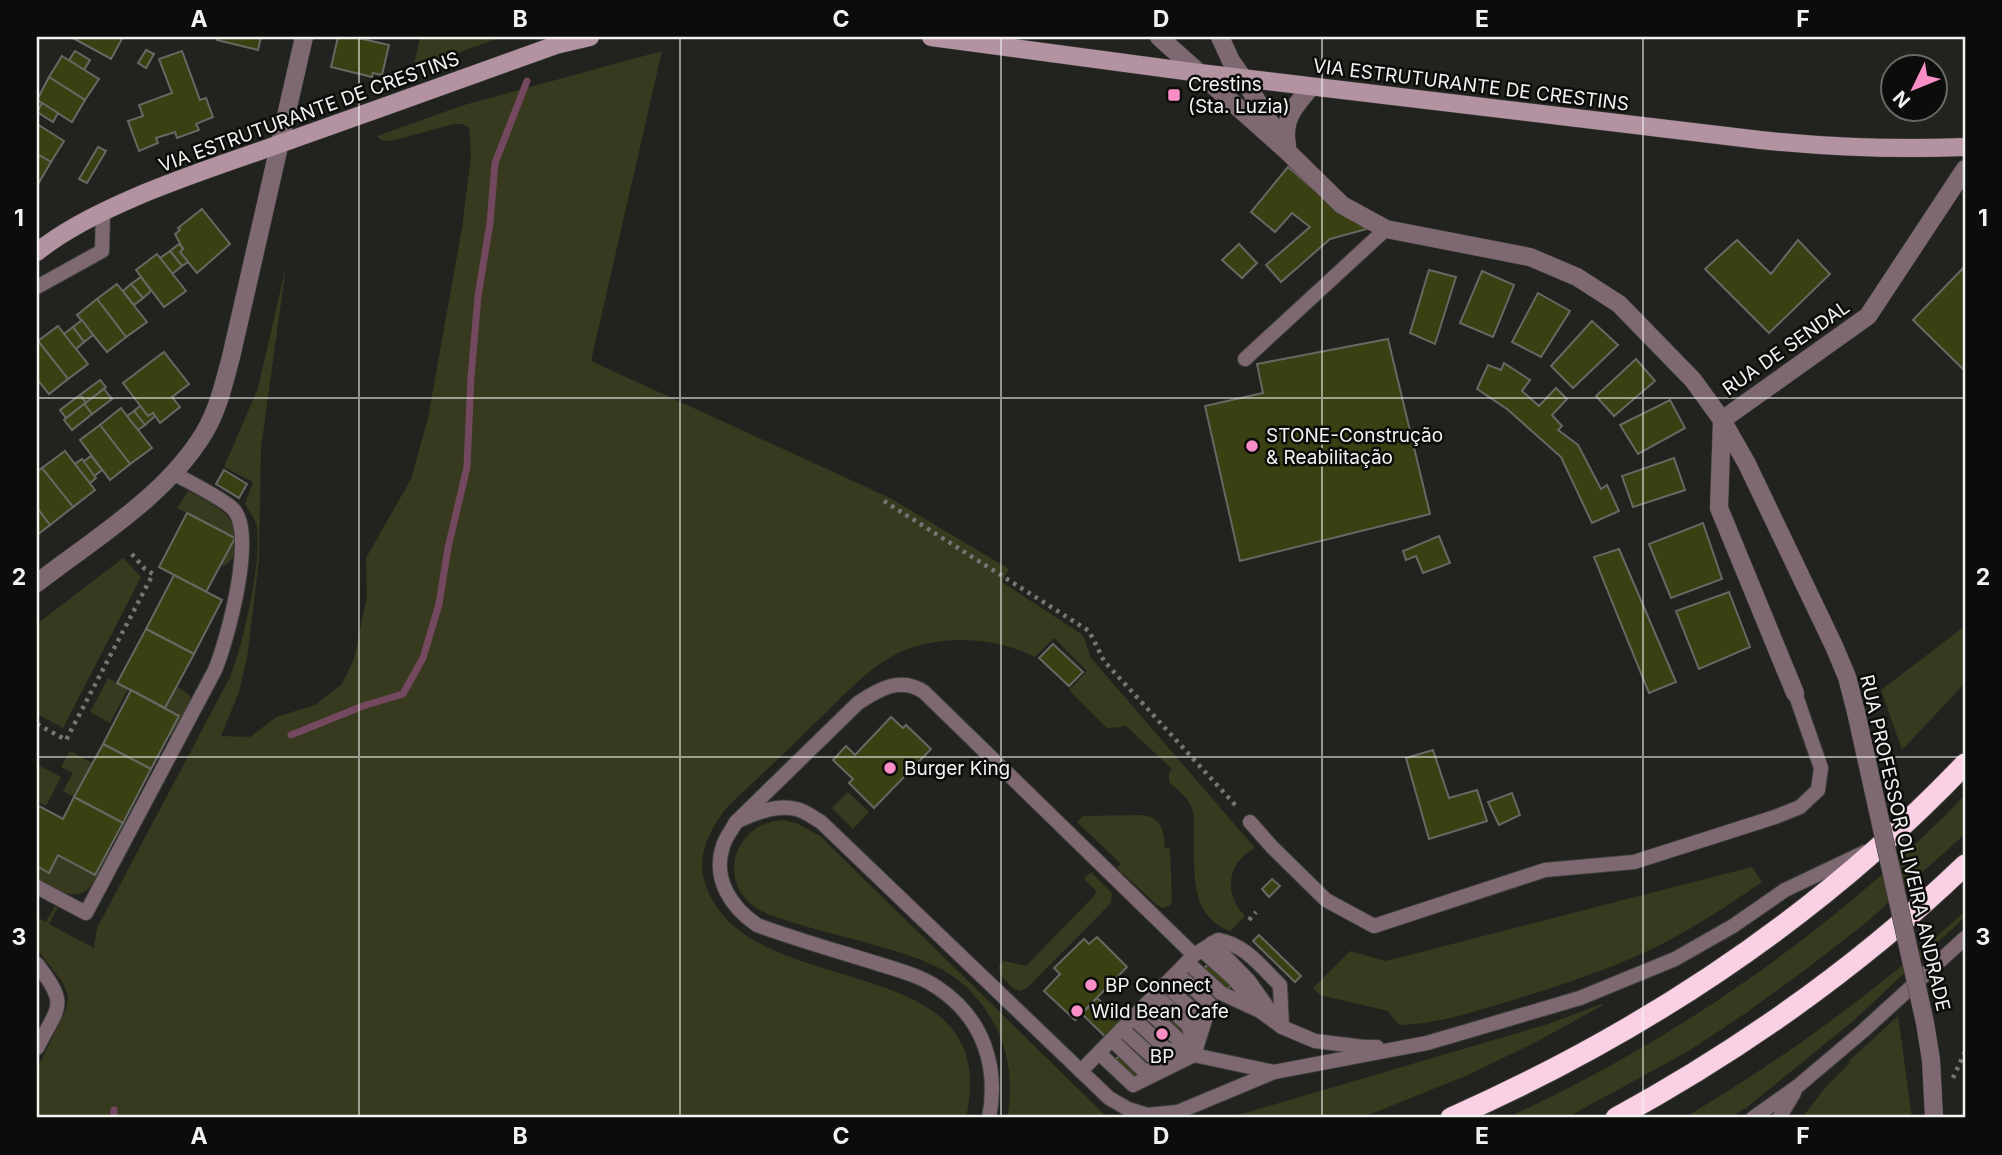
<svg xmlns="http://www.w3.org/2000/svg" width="2002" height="1155" viewBox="0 0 2002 1155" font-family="Inter,sans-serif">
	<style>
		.green { fill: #373a1e }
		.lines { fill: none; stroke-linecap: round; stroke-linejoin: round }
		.stream { stroke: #74485e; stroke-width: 7 }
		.building { fill: #3b4012; stroke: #676863; stroke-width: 2 }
		.service-casing { stroke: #3f403c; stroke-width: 16 }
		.minor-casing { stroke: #3f403c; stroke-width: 19 }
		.tertiary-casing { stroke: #3f403c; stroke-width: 19 }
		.secondary-casing { stroke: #3f403c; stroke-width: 19 }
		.motorway-casing { stroke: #3f403c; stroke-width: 23 }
		.path { stroke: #757673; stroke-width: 4.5; stroke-dasharray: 3.5 5; stroke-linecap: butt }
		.service { stroke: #7e6973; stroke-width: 14 }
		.minor { stroke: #7e6973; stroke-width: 18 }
		.tertiary { stroke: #7e6973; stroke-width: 18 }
		.secondary { stroke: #b392a1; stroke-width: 18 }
		.motorway { stroke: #fad1e4; stroke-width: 21 }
		.tertiary-bridge-casing { stroke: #3f403c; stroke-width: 19; stroke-linecap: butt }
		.tertiary-bridge { stroke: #7e6973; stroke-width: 18 }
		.grid { fill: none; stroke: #f3f4f1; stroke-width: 2; stroke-opacity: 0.55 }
		.poi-dot { fill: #fa8fc7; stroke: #0c0c0a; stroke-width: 2.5 }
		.labels { text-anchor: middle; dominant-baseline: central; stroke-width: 5; stroke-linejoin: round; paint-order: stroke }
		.poi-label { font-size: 19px; fill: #f3f4f1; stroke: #0c0c0a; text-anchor: start }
		.street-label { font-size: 19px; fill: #f3f4f1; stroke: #0c0c0a }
		.neatline { fill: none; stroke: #f3f4f1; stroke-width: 2.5 }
		.grid-label { font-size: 23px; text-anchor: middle; font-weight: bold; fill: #f3f4f1 }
	</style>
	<rect width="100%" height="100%" fill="#22231f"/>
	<g class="green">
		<polygon points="420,37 502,37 413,69"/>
		<path d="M662,51L591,361L890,498L1009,569L1002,582L1083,635L1091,658L1255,848C1227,862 1223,894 1245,916L1230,931C1188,915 1195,871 1194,833C1194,824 1195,815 1191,806C1187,797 1177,790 1169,782V772L1172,769L1125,725L1122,727L1107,728L1069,690L1087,671L1054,638L1035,657C991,635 929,633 886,660C861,675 840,700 818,720C789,749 759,777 729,805C711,826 696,855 705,883C745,1009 1006,940 966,1118H37V1069L66,1010L68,996L63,983L37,949V917L46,922L55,906L58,907L49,924L94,948L97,928L230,677C243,646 264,554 256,523C254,517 248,510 245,504L253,482L224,467L258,388L286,266L261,448L259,560L247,658L239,692L221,736L250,737L276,717L315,705L342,684L354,659L367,596L366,558L411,479L428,418L462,228L471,156L469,128L462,124H454L391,141L381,140L377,136L464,105Z"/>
		<path d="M188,491C211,504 242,515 236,547C234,556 232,561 224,566L221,565L234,538L177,508Z"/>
		<polygon points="123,558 141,577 63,728 37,714 37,624"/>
		<polygon points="1965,626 1965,683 1902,750 1881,690"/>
		<polygon points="108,678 128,689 110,723 90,712"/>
		<polygon points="177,686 189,695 191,699 172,736 169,735 179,716 165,708"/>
		<polygon points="70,751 92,763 74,797 63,791 73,773 61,767"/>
		<polygon points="38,765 61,777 46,806 37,801"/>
		<polygon points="848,792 869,812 853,829 832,808"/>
		<path d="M1965,795V834L1868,921L1809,967L1746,1013L1687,1052L1566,1118H1506C1673,1043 1838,927 1965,795Z"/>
		<path d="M1143,815C1162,818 1164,831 1165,848H1170L1172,901L1170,905L1163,908L1157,905L1117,868L1121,864L1077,822L1083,816Z"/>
		<path d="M783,820L796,823L820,836L1108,1118H1007C1014,1084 1009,1045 989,1015C981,1002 970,989 957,979C925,954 852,940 811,928C793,922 772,918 756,908C715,880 736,822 783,820Z"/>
		<path d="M109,849L112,851C88,894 86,907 38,881L39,867L49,872L58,855Z"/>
		<path d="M1752,867L1762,882C1730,904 1697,926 1662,944C1615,968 1564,984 1513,1000C1475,1011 1439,1024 1399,1025L1388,1011L1320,995L1313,988L1350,951L1386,961Z"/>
		<polygon points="1091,872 1112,893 1111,903 1027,988 1020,991 1014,989 1000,975 999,966 1004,961 1026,966 1093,897 1097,892 1084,879"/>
		<path d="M1965,911V917L1852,1022L1746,1108L1729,1118H1684C1785,1058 1878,990 1965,911Z"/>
		<polygon points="1602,1004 1603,1005 1538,1041 1468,1075 1361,1118 1228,1118 1548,1024"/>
		<polygon points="1898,1016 1912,1118 1802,1118 1825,1088 1850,1063 1849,1061"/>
	</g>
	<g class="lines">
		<g class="stream">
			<polyline points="291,735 363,706 403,694 423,658 439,604 448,548 467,467 471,377 478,296 490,223 495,163 527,81"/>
			<polyline points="114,1118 114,1110"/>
		</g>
	</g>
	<g class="building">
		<polygon points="71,37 123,37 111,59"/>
		<polygon points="218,37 261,37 258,50 217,40"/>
		<polygon points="338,37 354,37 389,45 382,75 373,73 372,77 331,67"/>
		<polygon points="146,50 154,54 146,68 138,63"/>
		<polygon points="75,51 90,60 84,70 69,60"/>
		<polygon points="182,51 200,100 206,98 213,117 196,124 199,130 177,138 175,132 156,138 158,143 139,151 128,121 143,116 139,105 172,93 159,59"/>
		<polygon points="62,56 99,79 85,100 49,77"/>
		<polygon points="49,77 85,100 72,122 37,100"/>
		<polygon points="42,103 58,113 53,122 37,112"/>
		<polygon points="37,124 64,141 51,162 37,154"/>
		<polygon points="98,147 106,151 87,183 79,179"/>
		<polygon points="37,154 51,162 38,184 37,184"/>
		<polygon points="1288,167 1340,212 1367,229 1330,239 1281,282 1266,265 1310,227 1292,213 1275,232 1251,212"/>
		<polygon points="202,209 230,244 197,273 180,252 183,249 175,234 180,230 178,228"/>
		<polygon points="1737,240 1771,274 1798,240 1830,274 1769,333 1705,269"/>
		<polygon points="179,244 183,249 180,252 188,262 182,266 170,251"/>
		<polygon points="1239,244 1257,263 1242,278 1222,260"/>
		<polygon points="170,251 182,266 172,274 160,258"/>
		<polygon points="157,254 186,291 164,307 136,270"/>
		<polygon points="1965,266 1965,371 1913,320"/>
		<polygon points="1429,270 1456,277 1435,344 1410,333"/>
		<polygon points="1482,271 1514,285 1493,337 1460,323"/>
		<polygon points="141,277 151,291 143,298 131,284"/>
		<polygon points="117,284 147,322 126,337 97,299"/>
		<polygon points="131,284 143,298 134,305 123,291"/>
		<polygon points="1538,293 1570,311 1541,357 1512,342"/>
		<polygon points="97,299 126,337 107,352 77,315"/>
		<polygon points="82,320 93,335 84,342 73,327"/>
		<polygon points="1592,321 1618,345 1573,388 1551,366"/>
		<polygon points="58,326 88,364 68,379 38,341"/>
		<polygon points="73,327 84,342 76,349 64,334"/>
		<polygon points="1388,339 1430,514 1240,561 1205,406 1263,393 1257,364"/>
		<polygon points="38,341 68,379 49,394 37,379"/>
		<polygon points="164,352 189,384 172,397 180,407 160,423 153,413 148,416 123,383"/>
		<polygon points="1636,359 1655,381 1614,416 1596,396"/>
		<polygon points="1504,363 1530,380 1522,391 1539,406 1556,388 1567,399 1552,415 1562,426 1558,430 1578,445 1601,489 1607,485 1619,511 1592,523 1561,457 1507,409 1477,389 1488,365 1501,370"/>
		<polygon points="100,380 106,387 86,403 80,395"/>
		<polygon points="104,389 112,399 92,414 84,404"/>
		<polygon points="80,395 86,403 66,418 60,410"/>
		<polygon points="1670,400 1685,428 1638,454 1620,425"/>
		<polygon points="84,404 92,414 72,430 64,420"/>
		<polygon points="140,406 148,416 153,413 155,416 145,425 134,411"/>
		<polygon points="121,408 152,448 130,464 100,425"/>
		<polygon points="134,411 145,425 138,430 127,416"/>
		<polygon points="100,425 130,464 110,480 80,440"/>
		<polygon points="65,451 95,490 73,507 42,468"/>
		<polygon points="91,456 102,470 94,476 83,462"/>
		<polygon points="1674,458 1685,490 1633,507 1622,476"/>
		<polygon points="82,459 96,478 90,483 75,464"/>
		<polygon points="42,468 73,507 50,525 37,508 37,472"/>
		<polygon points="224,470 247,484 239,498 216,484"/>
		<polygon points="37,508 50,525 37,535"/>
		<polygon points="187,513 235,538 206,592 159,567"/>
		<polygon points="1703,523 1722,579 1671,598 1649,544"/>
		<polygon points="1439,536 1450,563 1423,573 1416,556 1406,560 1403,551"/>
		<polygon points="1619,549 1676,682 1649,693 1594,557"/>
		<polygon points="174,575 222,600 194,654 146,629"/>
		<polygon points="1729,592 1750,647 1699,669 1676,611"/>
		<polygon points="146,629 194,654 165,708 117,683"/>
		<polygon points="1053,644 1083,672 1069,686 1039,658"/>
		<polygon points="131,690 179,716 151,769 103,744"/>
		<polygon points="891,717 903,728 906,725 931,749 874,808 849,783 853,779 833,760 846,746 855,755"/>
		<polygon points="103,744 151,769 123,823 74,797"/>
		<polygon points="1433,750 1449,798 1477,790 1487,821 1429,839 1406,758"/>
		<polygon points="1512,793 1520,815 1499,825 1488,802"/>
		<polygon points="74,797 123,823 95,875 58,855 49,873 37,866 37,805 63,819"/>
		<polygon points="1272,879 1280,886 1269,897 1262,889"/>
		<polygon points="1259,935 1301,976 1295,982 1253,941"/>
		<polygon points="1097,937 1127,967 1075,1020 1044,991 1060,974 1054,968 1084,939 1089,944"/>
		<polygon points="1216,956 1238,978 1130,1090 1107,1068 1122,1053 1082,1014 1097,998 1138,1037"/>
	</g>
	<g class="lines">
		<defs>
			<g id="service">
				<polyline points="37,287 102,251 103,213"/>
				<polyline points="1245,359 1386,229"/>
				<path d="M736,822C754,813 776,804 796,809C804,810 814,818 821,822L1109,1098L1128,1109L1147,1115L1178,1112L1274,1072L1427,1043L1580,998L1675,959L1733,926L1785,890L1865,852"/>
				<polyline points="1250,822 1272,847 1326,900 1374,926 1545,870 1634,862 1775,817 1800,807 1818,790 1821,768 1795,693"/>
				<path d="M37,887L86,913L215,670C227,641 257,533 233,509C224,499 187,481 173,473"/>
				<polyline points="1212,943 1249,981 1275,1018"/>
				<polyline points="1202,950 1234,979 1256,1007"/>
				<polyline points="1187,962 1221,993 1260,1011 1282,1027 1315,1041 1364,1047 1377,1047"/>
				<path d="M37,964C69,1006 59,1005 37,1048"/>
				<polyline points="1165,984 1199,1016 1197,1030"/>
				<polyline points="1155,995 1189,1026 1192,1044"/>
				<polyline points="1144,1007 1194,1054"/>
				<polyline points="1133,1018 1166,1049 1274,1072"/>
				<polyline points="1122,1029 1156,1060 1172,1058"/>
				<polyline points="1112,1040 1145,1072 1160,1067"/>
				<polyline points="1099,1053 1133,1085 1194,1055 1210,1004 1177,973"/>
				<path d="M1081,1071L1194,955L1218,940C1246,945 1260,966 1280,985L1282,1027"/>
				<path d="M989,1118C999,1066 983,1018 938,988C921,976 898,970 879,964C838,951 797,940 757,925C731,907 712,879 723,846C725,838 732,830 736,822L858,703C879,689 901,676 924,692L1194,955"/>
				<polyline points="1753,1118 1798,1086 1863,1031 1965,938"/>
				<polyline points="1779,1118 1794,1093"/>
			</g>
			<g id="minor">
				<polyline points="1220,37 1231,61 1243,78"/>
				<path d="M37,583C94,539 167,495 204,433C218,410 224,383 231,357L304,37"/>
				<polyline points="1795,693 1719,508 1722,420 1868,316 1965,169"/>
			</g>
			<g id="tertiary">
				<polyline points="1159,37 1288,152 1342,205 1386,229 1530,257 1577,277 1619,304 1693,380 1722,420 1747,464 1834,646 1847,677 1856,712"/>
				<polyline points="1243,78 1279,137"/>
				<path d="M1287,145C1282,119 1295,106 1311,87"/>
				<polyline points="1931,1060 1934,1118"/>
			</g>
			<g id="secondary">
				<path d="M931,37L1200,73L1760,140C1829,147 1896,150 1965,147"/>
				<path d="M37,252C91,208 188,176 254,153C355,117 455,82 556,45L590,37"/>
			</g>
			<g id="motorway">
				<path d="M1451,1118C1643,1033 1820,916 1965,764"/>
				<path d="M1616,1118C1742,1049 1861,965 1965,865"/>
			</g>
		</defs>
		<use href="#service" class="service-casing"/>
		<use href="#minor" class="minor-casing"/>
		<use href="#tertiary" class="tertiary-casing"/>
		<use href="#secondary" class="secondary-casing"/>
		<use href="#motorway" class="motorway-casing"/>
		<g class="path">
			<polyline points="884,501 1089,631 1104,661 1238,808"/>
			<polyline points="37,724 66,740 153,574 145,569 130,552"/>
			<polyline points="1249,920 1256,912"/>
			<polyline points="1953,1078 1965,1052"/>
		</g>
		<use href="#service" class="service"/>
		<use href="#minor" class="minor"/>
		<use href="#tertiary" class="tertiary"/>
		<use href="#secondary" class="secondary"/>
		<use href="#motorway" class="motorway"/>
		<defs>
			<polyline id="tertiary-bridge" points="1856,712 1925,1023 1931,1060"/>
		</defs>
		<use href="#tertiary-bridge" class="tertiary-bridge-casing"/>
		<use href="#tertiary-bridge" class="tertiary-bridge"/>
	</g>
	<path class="grid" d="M359,37V1118M680,37V1118M1001,37V1118M1322,37V1118M1643,37V1118M37,398H1965M37,757H1965"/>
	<g class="poi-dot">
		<rect x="1167" y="88" width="14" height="14" rx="3.5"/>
		<circle cx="1252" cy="446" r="7"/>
		<circle cx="890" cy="768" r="7"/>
		<circle cx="1091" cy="985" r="7"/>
		<circle cx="1077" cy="1011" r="7"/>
		<circle cx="1162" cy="1034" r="7"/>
	</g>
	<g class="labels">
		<g class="poi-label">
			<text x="1188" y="84">Crestins<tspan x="1188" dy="22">(Sta. Luzia)</tspan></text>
			<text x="1266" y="435">STONE-Construção<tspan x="1266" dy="22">&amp; Reabilitação</tspan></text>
			<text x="904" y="768">Burger King</text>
			<text x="1105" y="985">BP Connect</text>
			<text x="1091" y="1011">Wild Bean Cafe</text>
			<text x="1162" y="1056" text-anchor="middle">BP</text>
		</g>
		<g class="street-label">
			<text transform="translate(1471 85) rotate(7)">VIA ESTRUTURANTE DE CRESTINS</text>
			<text transform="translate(309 112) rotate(-20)">VIA ESTRUTURANTE DE CRESTINS</text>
			<text transform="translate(1786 348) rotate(-35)">RUA DE SENDAL</text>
			<text transform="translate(1905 843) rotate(77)">RUA PROFESSOR OLIVEIRA ANDRADE</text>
		</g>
	</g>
	<rect width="2002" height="1155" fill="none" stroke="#0c0c0a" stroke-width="77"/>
	<g transform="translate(1914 88) rotate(227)"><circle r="33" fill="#0c0c0a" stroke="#686966" stroke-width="2"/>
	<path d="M0-5L12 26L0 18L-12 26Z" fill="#fa8fc7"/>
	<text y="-10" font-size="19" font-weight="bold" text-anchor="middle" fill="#f3f4f1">N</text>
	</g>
	<rect x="38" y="38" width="1926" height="1078" class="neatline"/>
	<g class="grid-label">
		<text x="199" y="27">A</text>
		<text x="520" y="27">B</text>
		<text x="841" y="27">C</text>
		<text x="1161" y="27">D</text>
		<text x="1482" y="27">E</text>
		<text x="1803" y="27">F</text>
		<text x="19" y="226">1</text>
		<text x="1983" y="226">1</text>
		<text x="19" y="585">2</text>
		<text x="1983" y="585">2</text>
		<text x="19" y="945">3</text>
		<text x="1983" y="945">3</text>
		<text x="199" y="1144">A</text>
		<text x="520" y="1144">B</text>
		<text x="841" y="1144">C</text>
		<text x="1161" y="1144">D</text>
		<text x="1482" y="1144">E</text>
		<text x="1803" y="1144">F</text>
	</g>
</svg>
